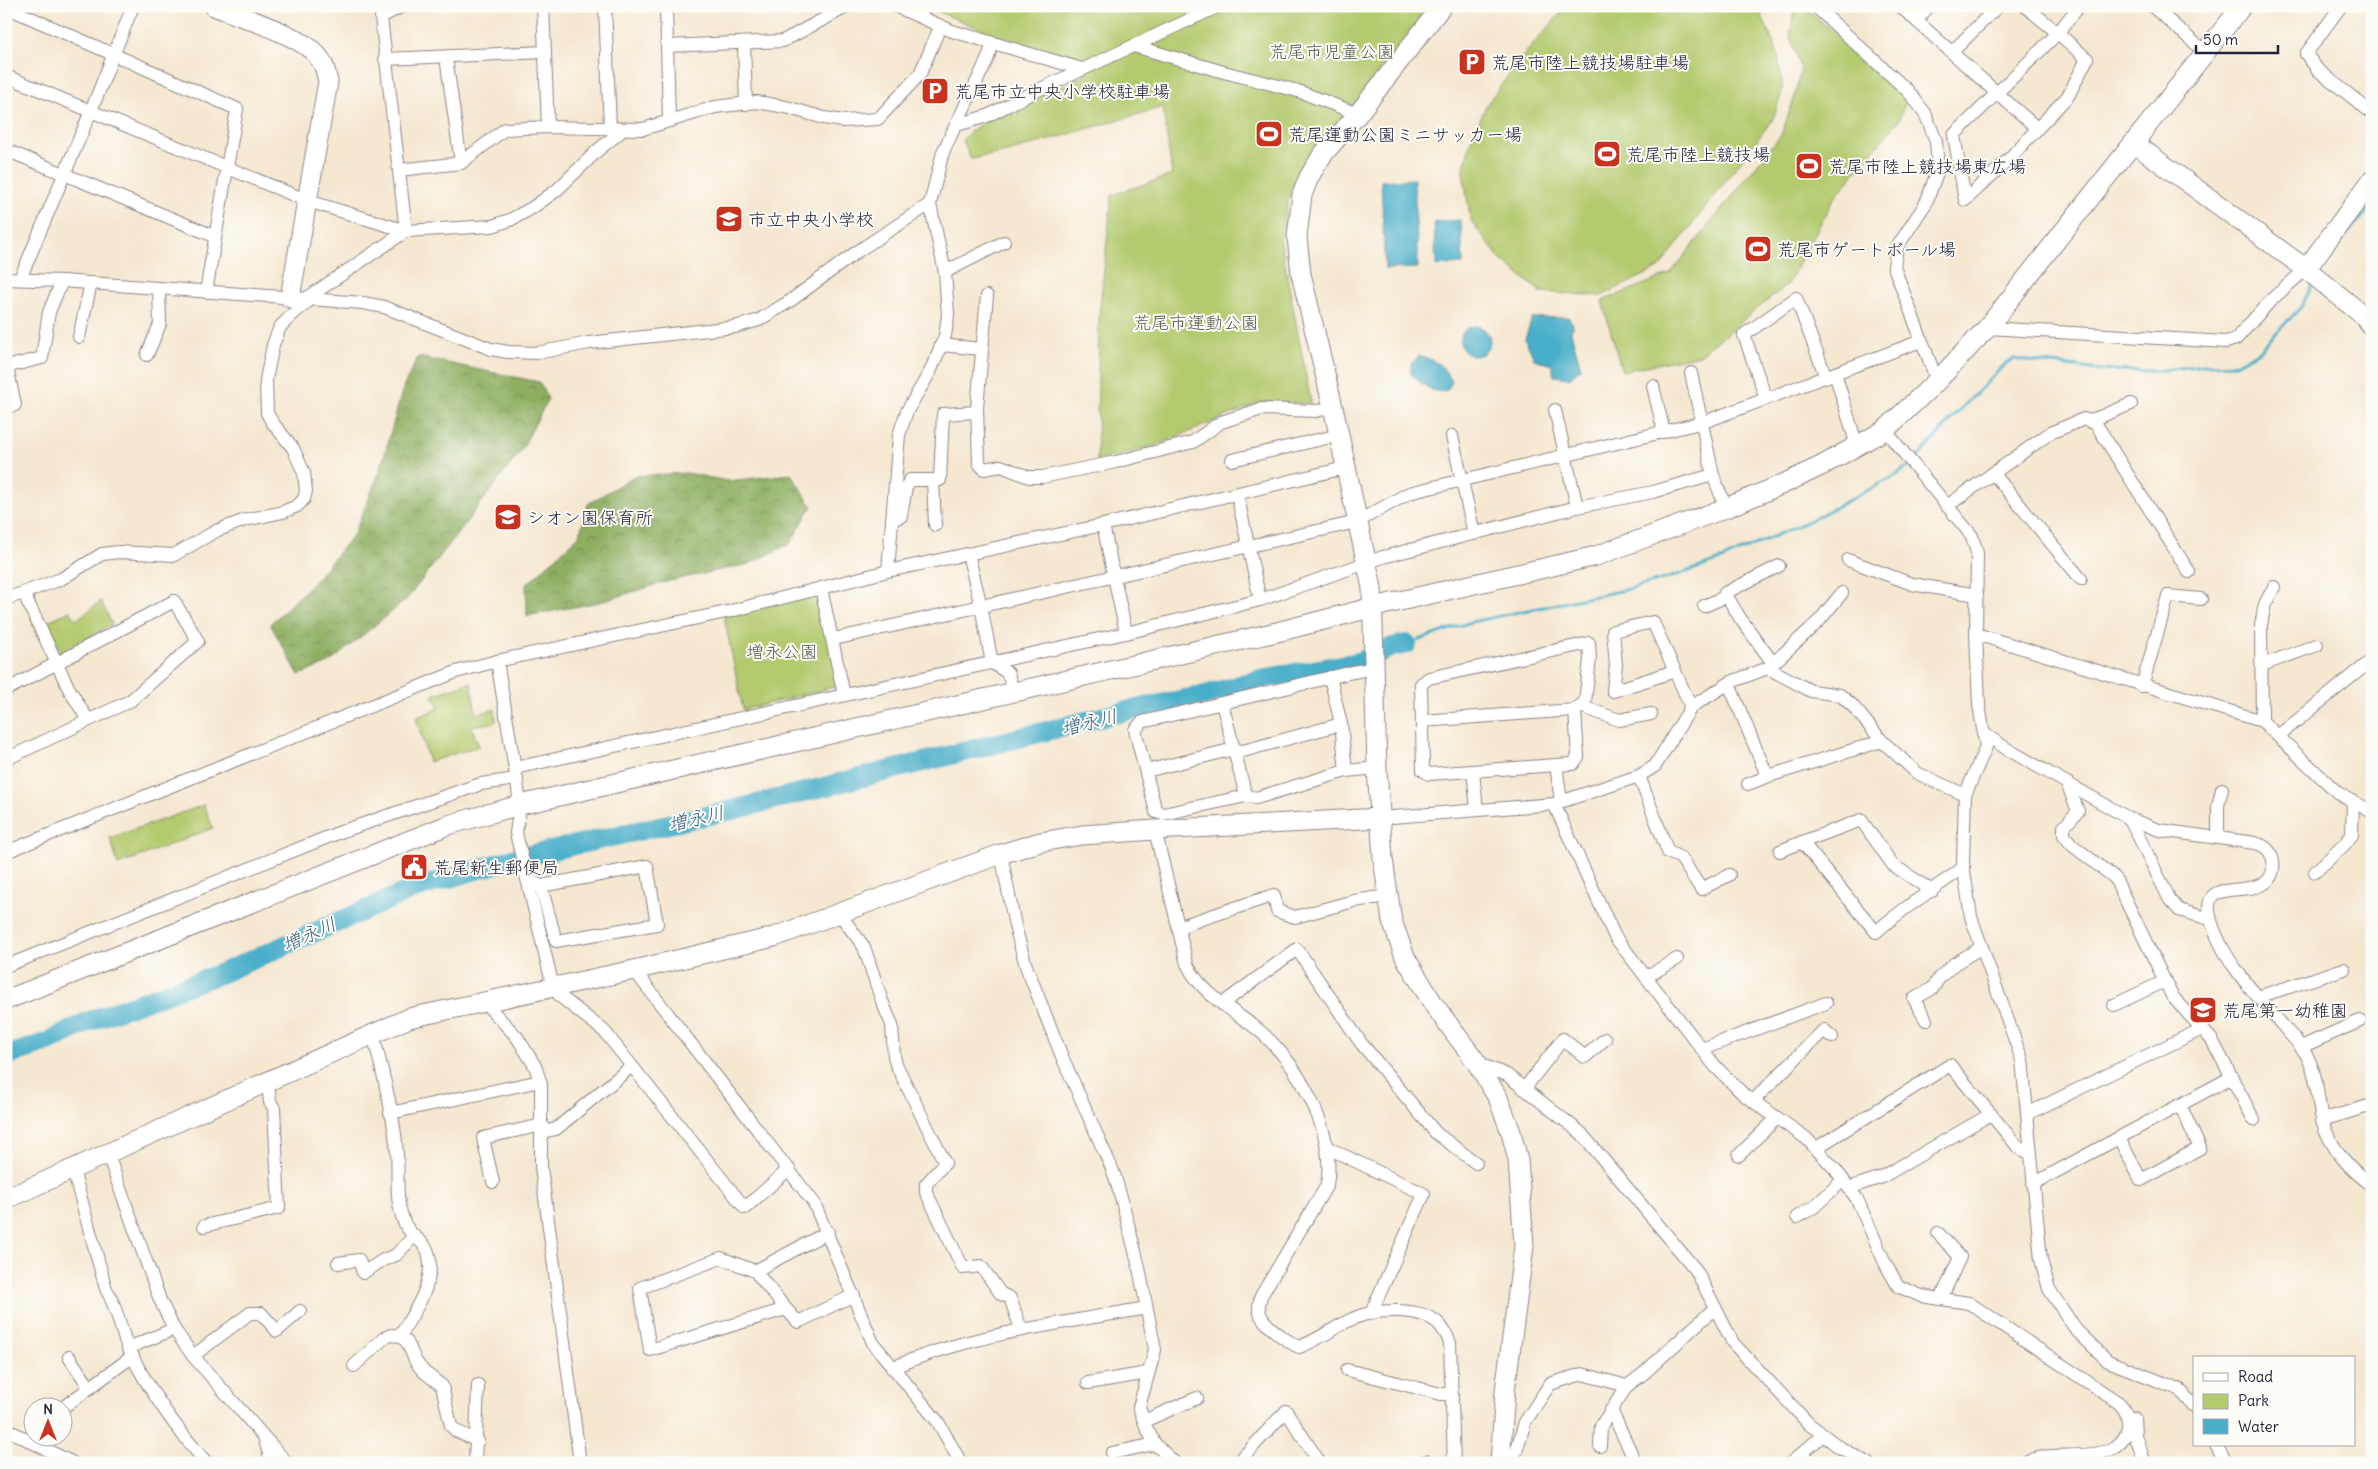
<svg xmlns="http://www.w3.org/2000/svg" width="2378" height="1469" viewBox="0 0 2378 1469" font-family="Delius,'Klee One',sans-serif">
	<style>
		.green { fill: #b3ca6e; stroke: #6a7654 }
		.forest { fill: url(#forest-crowns); stroke: #58684e }
		.water { fill: #4aaec9; stroke: #366882 }
		.lines { fill: none; stroke-linecap: round; stroke-linejoin: round }
		.stream { stroke: #4aaec9; stroke-width: 3 }
		.river { stroke: #4aaec9; stroke-width: 20 }
		.street-casing { stroke: #8c8486; stroke-width: 14 }
		.secondary-casing { stroke: #8c8486; stroke-width: 21 }
		.street { stroke: #fff; stroke-width: 12 }
		.secondary { stroke: #fff; stroke-width: 19 }
		.labels { text-anchor: middle; dominant-baseline: central; stroke-width: 4; stroke-linejoin: round; paint-order: stroke }
		.park-label { font-size: 18px; fill: #555d4d; stroke: #fdfcf7 }
		.poi-label { font-size: 18px; fill: #22223b; stroke: #fdfcf7; text-anchor: start }
		.water-label { font-size: 19px; font-style: italic; fill: #34617b; stroke: #fdfcf7 }
	</style>
	<defs>
		<pattern id="forest-crowns" width="20" height="18" patternUnits="userSpaceOnUse" patternTransform="scale(1.25)"><rect width="20" height="18" fill="#8eae61"/><path d="M2 6a3 3 0 1 1 6 0M12 15a3 3 0 1 1 6 0" fill="none" stroke="#748d51"/></pattern>
	</defs>
	<rect width="100%" height="100%" fill="#fdfcf7"/>
	<filter id="ink" filterUnits="userSpaceOnUse"><feTurbulence type="fractalNoise" baseFrequency=".02" numOctaves="2"/><feDisplacementMap in="SourceGraphic" scale="10" xChannelSelector="R" yChannelSelector="G"/><feConvolveMatrix kernelMatrix="1 2 1 2 8 2 1 2 1" color-interpolation-filters="sRGB"/></filter>
	<filter id="wash" filterUnits="userSpaceOnUse"><feTurbulence type="fractalNoise" baseFrequency=".0096" numOctaves="4" result="noise"/><feDisplacementMap in="SourceGraphic" scale="20" xChannelSelector="R" yChannelSelector="G"/><feGaussianBlur stdDeviation="1.12" result="paint"/><feColorMatrix in="noise" values="0 0 0 0 0 0 0 0 0 0 0 0 0 0 0 0 0 1.4 0 .05"/><feComposite in="paint" operator="in"/></filter>
	<g filter="url(#wash)">
		<rect width="100%" height="100%" fill="#f5e7d0"/>
		<g class="green">
			<path d="M925,6H1431L1357,101L1329,129L1301,167L1290,194L1280,238L1311,403L1261,402L1157,445L1097,461L1099,316L1112,195L1172,175L1163,107L1007,152L971,159L962,140C994,106 1043,97 1084,76L1077,61L1019,45Z"/>
			<polygon points="1567,6 1756,6 1759,9 1778,54 1783,89 1773,119 1659,268 1601,296 1541,292 1501,260 1471,221 1463,172 1472,137 1487,104 1522,57"/>
			<polygon points="1802,6 1850,45 1907,100 1898,121 1834,198 1788,284 1700,355 1622,371 1602,301 1670,274 1781,135 1794,99 1801,68 1790,37 1794,8"/>
			<polygon points="822,594 838,686 743,710 724,616"/>
			<polygon points="101,601 112,624 61,654 48,621 70,611 76,620"/>
			<polygon points="471,682 476,714 495,709 496,722 471,726 479,746 429,762 416,718 439,708 433,695"/>
			<polygon points="204,805 213,828 118,865 110,838"/>
		</g>
		<g class="forest">
			<polygon points="418,357 539,382 548,399 521,451 407,599 329,663 299,675 270,624 313,583 354,534 380,471 403,388"/>
			<polygon points="687,473 727,481 791,474 812,506 790,544 749,564 665,582 600,602 527,616 526,585 579,536 588,504 634,476"/>
		</g>
		<g class="water">
			<polygon points="1414,179 1418,268 1385,269 1381,181"/>
			<polygon points="1461,220 1463,264 1436,266 1434,222"/>
			<polygon points="1568,317 1573,324 1571,332 1581,368 1569,378 1554,376 1552,365 1534,359 1525,339 1532,318"/>
			<circle cx="1475" cy="341" r="15"/>
			<path d="M1419,356C1435,359 1445,367 1452,382L1447,390C1432,396 1422,383 1411,374V364Z"/>
		</g>
		<g class="lines">
			<g class="stream">
				<polyline points="2320,272 2347,234 2372,206"/>
				<polyline points="1914,462 1957,413 2005,364 2013,359 2100,370 2156,371 2204,365 2236,364 2259,351 2301,307 2313,284"/>
				<polyline points="1407,644 1471,622 1629,589 1671,577 1721,560 1815,518 1895,476 1909,466"/>
			</g>
			<polyline class="river" points="6,1056 48,1042 87,1022 222,973 411,890 512,859 736,809 1126,711 1205,695 1260,679 1359,662 1392,647 1407,644"/>
		</g>
	</g>
	<g filter="url(#ink)">
		<g class="lines">
			<defs>
				<g id="street">
					<polyline points="403,6 381,17 406,231"/>
					<polyline points="543,6 548,127"/>
					<polyline points="605,6 610,128"/>
					<polyline points="666,6 669,120"/>
					<polyline points="895,6 952,31 1082,69"/>
					<polyline points="1815,6 1908,91 1925,113 1936,141 1938,170 1926,203 1897,247 1894,267 1937,381"/>
					<polyline points="1900,6 1997,93 2058,33 2079,6"/>
					<polyline points="2025,6 2058,33 2087,59 2068,96 2007,161 1965,200 1954,135 1997,93 2037,128"/>
					<polyline points="2152,6 2205,52"/>
					<polyline points="2341,6 2306,54 2318,70 2372,113"/>
					<polyline points="6,7 237,109 206,292"/>
					<polyline points="1917,20 1929,6"/>
					<polyline points="744,43 746,104"/>
					<polyline points="667,46 783,41 848,6"/>
					<polyline points="1134,46 1220,71 1298,91 1358,114"/>
					<polyline points="1952,52 1998,6"/>
					<polyline points="446,57 461,163"/>
					<polyline points="385,59 545,52"/>
					<polyline points="6,76 308,201 406,231 492,226 510,220 532,208 557,190 598,150 624,129"/>
					<polyline points="957,125 987,116 1036,91 1219,6"/>
					<polyline points="6,150 214,236"/>
					<polyline points="399,170 461,163 505,129 548,127 643,129 715,107 757,102 786,107 824,118 843,121 878,119 920,74 940,27"/>
					<polyline points="945,272 1004,242"/>
					<polyline points="6,279 62,281 363,303 384,307 491,349 508,352 537,353 589,343 735,327 759,320 790,301 858,251 930,204"/>
					<polyline points="20,279 91,111 133,6"/>
					<polyline points="987,296 977,408 979,463 984,469 1001,466 1029,477 1042,477 1116,462 1193,442 1221,422 1262,409 1316,411 1333,407"/>
					<polyline points="304,300 406,231"/>
					<polyline points="2370,308 2372,307"/>
					<polyline points="1987,328 2226,342 2236,339 2271,300 2306,269"/>
					<polyline points="79,337 91,283"/>
					<polyline points="941,345 982,349"/>
					<polyline points="147,355 160,324 159,288"/>
					<polyline points="6,367 42,358 49,312 62,281"/>
					<polyline points="1691,373 1713,475"/>
					<polyline points="1835,373 1857,446"/>
					<polyline points="1653,386 1664,432"/>
					<polyline points="1766,399 1744,335 1796,298 1826,377"/>
					<polyline points="6,407 15,405 7,367"/>
					<polyline points="1555,410 1577,507"/>
					<polyline points="2090,421 2131,404"/>
					<polyline points="1885,430 1972,536 1977,553 1976,634 1979,705 1986,747 1965,795 1963,864 1971,917 2022,1060 2041,1260 2049,1289 2076,1330 2108,1361 2179,1389 2194,1406"/>
					<polyline points="1452,436 1474,534"/>
					<polyline points="1232,460 1339,435"/>
					<polyline points="1993,473 2081,579"/>
					<polyline points="933,480 935,525"/>
					<polyline points="1237,494 1260,600"/>
					<polyline points="1947,506 2050,433 2084,419 2096,424 2189,572"/>
					<polyline points="892,520 901,516 906,487 910,480 940,480 943,414 977,412"/>
					<polyline points="1103,525 1126,633"/>
					<polyline points="968,554 981,606 992,663 1008,673 1013,692"/>
					<polyline points="1848,560 1912,584 1977,595"/>
					<polyline points="888,571 899,435 907,411 930,372 945,336 948,315 945,272 930,204 943,152 987,60 993,43"/>
					<polyline points="821,588 844,695"/>
					<polyline points="24,594 69,689 88,720"/>
					<polyline points="6,599 61,579 102,554 119,552 174,555 216,531 245,520 283,512 297,506 304,499 306,491 304,473 293,448 272,422 267,413 266,380 273,345 280,327 294,313 310,300"/>
					<polyline points="1704,606 1727,596"/>
					<polyline points="1976,634 2262,721 2338,793 2372,812"/>
					<polyline points="834,639 1357,522 1409,493 1704,422 1921,341"/>
					<polyline points="497,661 517,781 520,805 516,833 553,987 561,997 604,1031 745,1208 789,1169"/>
					<polyline points="1773,663 1740,618 1725,593 1779,566"/>
					<polyline points="2262,665 2317,645"/>
					<polyline points="1768,668 1819,621 1842,593"/>
					<polyline points="1675,671 1613,691 1616,665 1613,631 1653,622 1691,707"/>
					<polyline points="1729,684 1766,773 1772,775 1882,741"/>
					<polyline points="2142,686 2168,596 2201,599"/>
					<polyline points="6,690 174,601 198,641 130,701 6,759"/>
					<polyline points="1222,703 1246,796 1163,814 1156,812 1135,730 1142,722 1353,672 1374,668"/>
					<polyline points="1580,706 1619,720 1651,714"/>
					<polyline points="1422,721 1575,710"/>
					<polyline points="2262,721 2261,625 2265,604 2274,587"/>
					<polyline points="1341,724 1346,771"/>
					<polyline points="1983,733 2007,749 2130,819 2170,900 2179,910 2210,919"/>
					<polyline points="2278,736 2372,660"/>
					<polyline points="1556,765 1429,774 1423,770 1421,684 1429,678 1589,643 1590,659 1585,702 1575,710 1578,757 1573,764 1556,765 1561,801"/>
					<polyline points="515,768 1126,633 1260,600 1383,557 1577,507 1653,492 1713,475 1726,508"/>
					<polyline points="1146,771 1234,749 1243,751 1341,724 1330,677"/>
					<polyline points="1473,771 1477,810"/>
					<polyline points="1639,776 1668,852 1681,858 1701,889 1729,875"/>
					<polyline points="2067,783 2078,811 2064,827 2064,835 2072,845 2115,878 2172,996 2212,1040 2254,1120"/>
					<polyline points="1748,784 1772,775"/>
					<polyline points="1246,796 1256,798 1346,771 1377,768"/>
					<path d="M1554,804L1615,937L1715,1066L1744,1095L1806,1138L1835,1169L1857,1199L1885,1263L1898,1286L1921,1296L1969,1303L2119,1403C2126,1410 2129,1417 2128,1427C2122,1461 2077,1454 2052,1456C2042,1456 2031,1460 2022,1463"/>
					<polyline points="1380,818 1554,804 1639,776 1655,766 1691,707 1731,682 1768,668 1811,691 1840,695 1852,705 1882,741 1917,773 1965,795"/>
					<path d="M2130,819L2159,830L2255,843C2259,844 2265,846 2268,850C2276,859 2275,876 2265,883C2240,898 2192,874 2215,932C2230,969 2259,998 2284,1027C2291,1036 2300,1044 2306,1054C2318,1075 2317,1097 2322,1120C2329,1146 2350,1170 2372,1185"/>
					<path d="M1155,830L1187,964C1203,997 1235,1010 1262,1033C1300,1067 1336,1133 1327,1185L1261,1296C1259,1302 1258,1310 1261,1316C1267,1327 1288,1342 1299,1347C1320,1340 1336,1325 1357,1317C1377,1309 1420,1307 1438,1323C1444,1329 1447,1335 1450,1343L1454,1463"/>
					<polyline points="2218,838 2218,806 2222,789"/>
					<polyline points="1780,851 1802,842"/>
					<polyline points="6,852 456,672 497,661 731,611 888,571 1103,525 1345,468"/>
					<polyline points="1001,854 1015,926 1026,966 1063,1059 1113,1171 1121,1197 1138,1263 1155,1350 1139,1407 1146,1427 1155,1444 1175,1463"/>
					<polyline points="2315,872 2344,845 2352,835 2353,801"/>
					<polyline points="527,879 541,886 647,866 657,924 556,941 541,886"/>
					<path d="M1932,891L1893,865L1861,820L1802,842L1876,932C1903,907 1935,889 1964,867"/>
					<polyline points="839,913 864,947 882,1001 892,1025 894,1056 896,1064 945,1163 926,1184 926,1192 963,1268 981,1266 1001,1294 1010,1298 1021,1329"/>
					<polyline points="1178,927 1274,895 1277,911 1295,917 1354,901 1387,896"/>
					<polyline points="6,966 343,831 481,784 517,779"/>
					<polyline points="634,970 814,1203 873,1343 938,1422 961,1463"/>
					<polyline points="1646,977 1677,959"/>
					<polyline points="2258,997 2344,969"/>
					<polyline points="484,1002 517,1037 535,1066 541,1084 541,1167 580,1463"/>
					<polyline points="1222,1004 1297,949 1361,1043 1436,1133 1476,1163"/>
					<polyline points="2114,1005 2165,981"/>
					<polyline points="1926,1020 1914,999 1933,988 1939,978 1954,964 1982,947"/>
					<path d="M373,1033C382,1072 394,1113 397,1153C399,1176 394,1201 405,1224C415,1244 430,1238 430,1267C429,1292 412,1315 400,1336"/>
					<polyline points="2301,1047 2360,1021"/>
					<polyline points="1702,1049 1826,1003"/>
					<polyline points="1477,1063 1507,1075 1581,1133 1696,1270 1733,1343 1809,1424 1839,1447 1868,1463"/>
					<polyline points="1524,1089 1563,1039 1585,1057 1605,1039"/>
					<polyline points="1753,1101 1824,1030 1832,1037"/>
					<polyline points="390,1113 540,1081"/>
					<polyline points="2027,1114 2202,1029"/>
					<polyline points="2322,1120 2372,1105"/>
					<polyline points="542,1132 556,1129 632,1066"/>
					<polyline points="2119,1138 2141,1180 2200,1148 2180,1105"/>
					<polyline points="1328,1148 1424,1194 1371,1313"/>
					<polyline points="1816,1148 1950,1065 2018,1147 2031,1154"/>
					<polyline points="108,1155 160,1300 174,1329 193,1356 287,1463"/>
					<polyline points="1739,1155 1777,1118"/>
					<path d="M73,1170L106,1289C118,1308 120,1330 129,1350C149,1390 176,1429 207,1463"/>
					<polyline points="493,1182 483,1138 542,1125"/>
					<polyline points="2033,1184 2232,1077"/>
					<polyline points="1849,1188 1882,1177 1991,1114"/>
					<polyline points="1797,1217 1814,1207 1843,1180"/>
					<polyline points="204,1226 279,1208 274,1108 270,1102 268,1081"/>
					<polyline points="828,1232 755,1271 721,1258 640,1288 650,1350 786,1309 798,1322 854,1295"/>
					<polyline points="1938,1233 1960,1257 1941,1299"/>
					<polyline points="338,1263 359,1260 363,1273 383,1260 396,1255 414,1236"/>
					<polyline points="755,1271 786,1309"/>
					<polyline points="128,1348 174,1329"/>
					<polyline points="193,1356 250,1313 261,1313 277,1331 300,1311"/>
					<polyline points="69,1357 90,1388"/>
					<polyline points="354,1366 384,1338 391,1335 400,1336 407,1342 416,1362 423,1371 442,1386 451,1426 456,1431 478,1441"/>
					<path d="M892,1368C972,1333 1061,1324 1146,1308"/>
					<polyline points="1347,1370 1441,1394 1452,1394"/>
					<polyline points="1088,1383 1148,1373"/>
					<polyline points="62,1408 133,1356"/>
					<polyline points="1611,1410 1636,1463"/>
					<polyline points="2134,1418 2135,1435 2145,1463"/>
					<polyline points="1144,1421 1197,1398"/>
					<polyline points="6,1429 73,1463"/>
					<polyline points="265,1441 272,1463"/>
					<polyline points="2216,1445 2226,1463"/>
					<polyline points="1600,1446 1601,1426 1627,1386"/>
					<polyline points="1112,1453 1155,1444"/>
					<polyline points="1500,1459 1516,1452 1525,1422 1550,1384 1582,1374 1627,1386 1643,1374 1715,1308"/>
					<polyline points="475,1463 478,1385"/>
					<polyline points="1247,1463 1243,1457 1286,1411 1320,1463"/>
					<polyline points="1425,1463 1426,1461"/>
					<polyline points="1791,1463 1823,1435"/>
				</g>
				<g id="secondary">
					<path d="M214,6C241,17 297,34 316,54C324,62 326,72 328,82L290,298"/>
					<polyline points="1442,6 1358,114 1323,154 1309,177 1302,195 1297,237 1301,274 1333,407 1372,588 1377,768 1383,859 1392,921 1405,957 1434,1005 1477,1063 1498,1098 1511,1132 1518,1160 1524,1246 1505,1391 1500,1463"/>
					<polyline points="2135,144 2306,269 2364,316 2372,327"/>
					<polyline points="2306,269 2372,180"/>
					<polyline points="6,1000 448,825 520,805 1277,632 1374,607 1596,556 1726,508 1783,484 1821,466 1885,430 1937,381 1987,328 2242,6"/>
					<polyline points="6,1199 409,1018 634,970 774,937 1001,854 1040,842 1082,835 1155,830 1380,818"/>
				</g>
			</defs>
			<use href="#street" class="street-casing"/>
			<use href="#secondary" class="secondary-casing"/>
			<use href="#street" class="street"/>
			<use href="#secondary" class="secondary"/>
		</g>
	</g>
	<defs>
		<symbol id="parking-square" viewBox="-11 -11 22 22"><rect x="-9" y="-9" width="18" height="18" rx="4" fill="#c8321e" stroke="#fdfcf7"/><path d="M-3.5-5.5H1a3.5 3.5 0 0 1 0 7H-1V5.5H-3.5ZM-1-3.4V-.6H.8a1.4 1.4 0 0 0 0-2.8Z" fill="#fff"/></symbol>
		<symbol id="stadium-square" viewBox="-11 -11 22 22"><rect x="-9" y="-9" width="18" height="18" rx="4" fill="#c8321e" stroke="#fdfcf7"/><path d="M0-5a6.5 5 0 1 0 0 10a6.5 5 0 1 0 0-10ZM-3.5-1.8h7v3.6h-7Z" fill="#fff"/></symbol>
		<symbol id="school-square" viewBox="-11 -11 22 22"><rect x="-9" y="-9" width="18" height="18" rx="4" fill="#c8321e" stroke="#fdfcf7"/><path d="M0-5L7-2L0 1L-7-2ZM-4 1L0 2.5L4 1V4Q0 6-4 4Z" fill="#fff"/></symbol>
		<symbol id="civic-square" viewBox="-11 -11 22 22"><rect x="-9" y="-9" width="18" height="18" rx="4" fill="#c8321e" stroke="#fdfcf7"/><path d="M-.6-6.5H3V-4.5H.6V-3L4-1V1h2V6H-6V1h2V-1L-.6-3ZM-1.2 2.5V6h2.4V2.5Z" fill="#fff"/></symbol>
	</defs>
	<g fill-rule="evenodd">
		<use href="#parking-square" x="1456" y="46" width="32" height="32"/>
		<use href="#parking-square" x="919" y="75" width="32" height="32"/>
		<use href="#stadium-square" x="1253" y="118" width="32" height="32"/>
		<use href="#stadium-square" x="1591" y="138" width="32" height="32"/>
		<use href="#stadium-square" x="1793" y="150" width="32" height="32"/>
		<use href="#school-square" x="713" y="203" width="32" height="32"/>
		<use href="#stadium-square" x="1742" y="233" width="32" height="32"/>
		<use href="#school-square" x="492" y="501" width="32" height="32"/>
		<use href="#civic-square" x="398" y="851" width="32" height="32"/>
		<use href="#school-square" x="2187" y="994" width="32" height="32"/>
	</g>
	<g class="labels">
		<g class="park-label">
			<text x="1332" y="51">荒尾市児童公園</text>
			<text x="1196" y="322">荒尾市運動公園</text>
			<text x="782" y="651">増永公園</text>
		</g>
		<g class="poi-label">
			<text x="1491" y="62">荒尾市陸上競技場駐車場</text>
			<text x="954" y="91">荒尾市立中央小学校駐車場</text>
			<text x="1288" y="134">荒尾運動公園ミニサッカー場</text>
			<text x="1626" y="154">荒尾市陸上競技場</text>
			<text x="1828" y="166">荒尾市陸上競技場東広場</text>
			<text x="748" y="219">市立中央小学校</text>
			<text x="1777" y="249">荒尾市ゲートボール場</text>
			<text x="527" y="517">シオン園保育所</text>
			<text x="433" y="867">荒尾新生郵便局</text>
			<text x="2222" y="1010">荒尾第一幼稚園</text>
		</g>
		<g class="water-label">
			<text transform="translate(1089 722) rotate(-14)">増永川</text>
			<text transform="translate(696 818) rotate(-13)">増永川</text>
			<text transform="translate(309 934) rotate(-24)">増永川</text>
		</g>
	</g>
	<rect width="2378" height="1469" fill="none" stroke="#fdfcf7" stroke-width="25"/>
	<rect x="2193" y="1356" width="162" height="90" fill="#fdfcf7" stroke="#a5a5ac"/>
	<rect x="2203" y="1373" width="25" height="8" fill="#ffffff" stroke="#a5a5ac"/>
	<text x="2238" y="1382" font-size="15" fill="#22223b">Road</text>
	<rect x="2203" y="1394" width="25" height="15" fill="#b3ca6e" stroke="#a5a5ac"/>
	<text x="2238" y="1406" font-size="15" fill="#22223b">Park</text>
	<rect x="2203" y="1419" width="25" height="15" fill="#4aaec9" stroke="#a5a5ac"/>
	<text x="2238" y="1432" font-size="15" fill="#22223b">Water</text>
	<g transform="translate(48 1422)"><circle r="24" fill="#fdfcf7" stroke="#a5a5ac"/>
	<path d="M0-4L9 19L0 12L-9 19Z" fill="#c8321e"/>
	<text y="-8" font-size="14" font-weight="bold" text-anchor="middle" fill="#22223b">N</text>
	</g>
	<path d="M2196 45v8h82v-8" fill="none" stroke="#22223b" stroke-width="2.5"/>
	<text x="2203" y="45" font-size="15" fill="#22223b" stroke="#fdfcf7" stroke-width="4" paint-order="stroke">50 m</text>
</svg>
